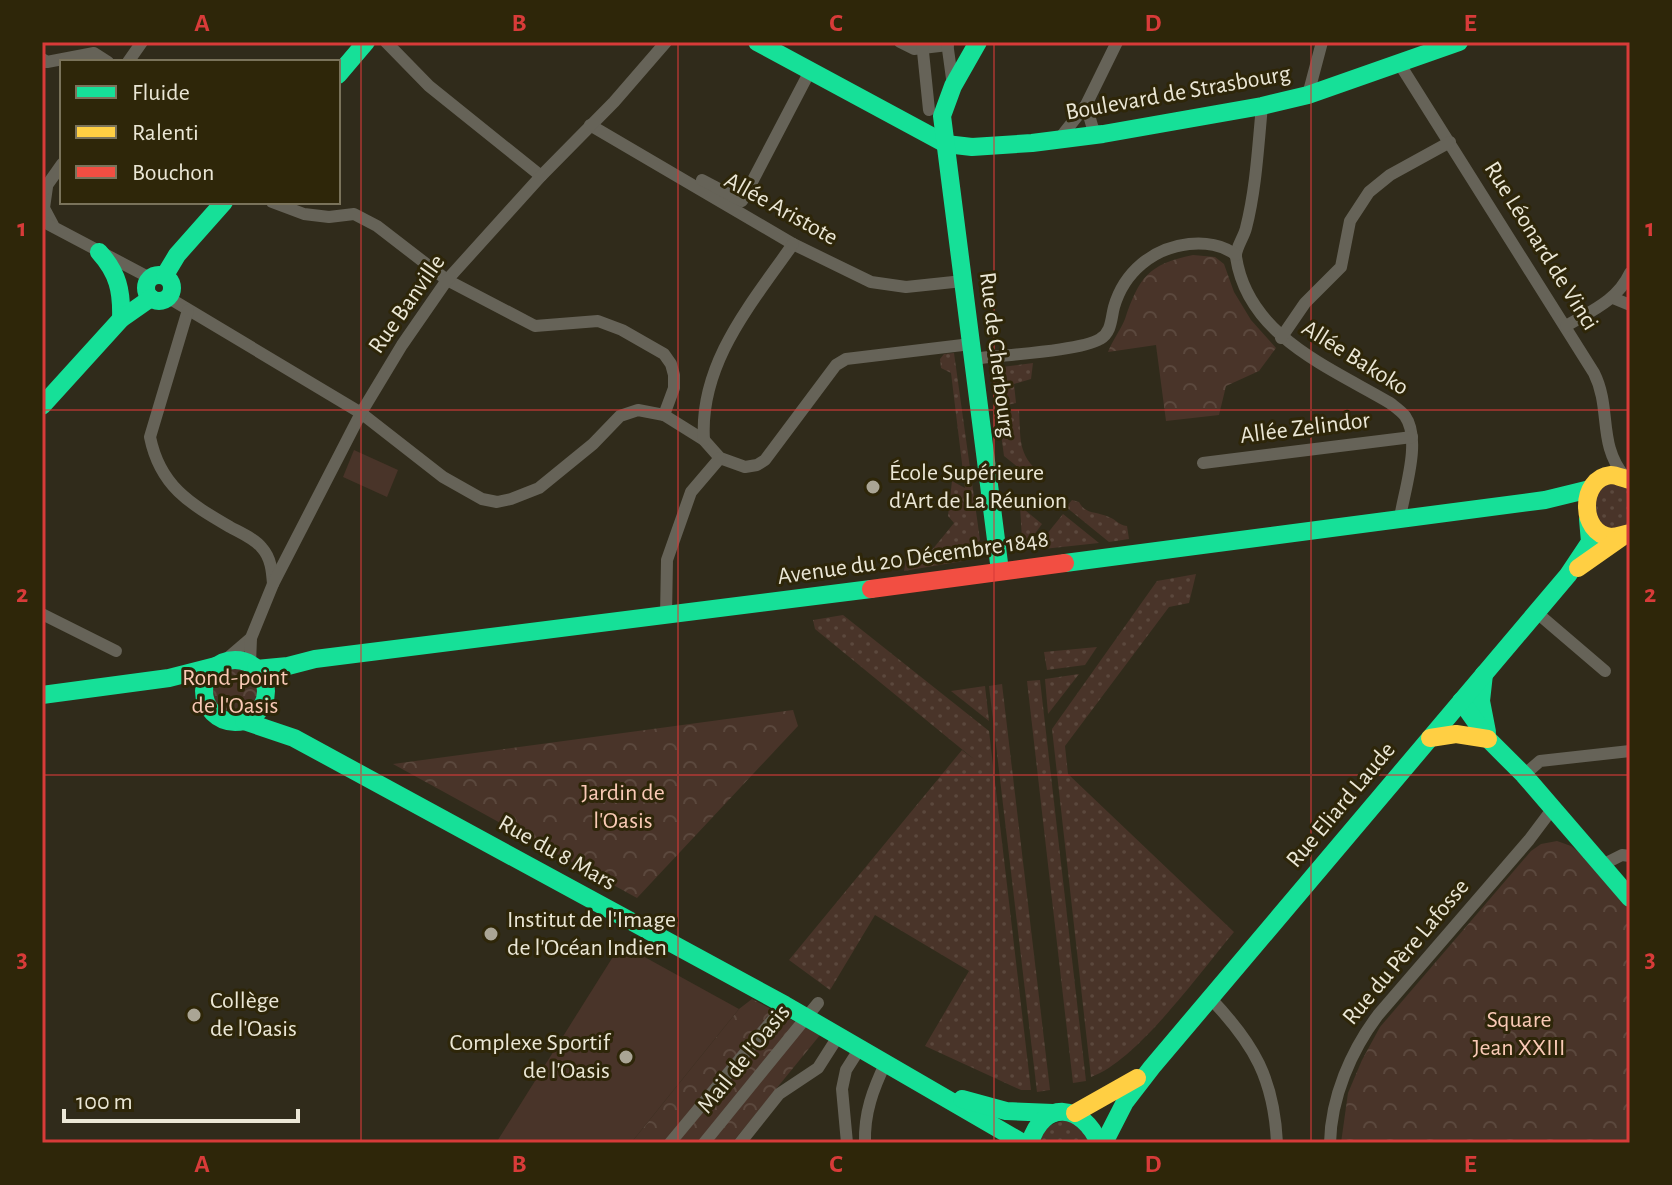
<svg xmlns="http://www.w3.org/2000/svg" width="1672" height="1185" viewBox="0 0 1672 1185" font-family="'Alegreya Sans',sans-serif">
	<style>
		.grass { fill: url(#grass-dots) }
		.park { fill: url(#park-crowns) }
		.pitch { fill: #493429 }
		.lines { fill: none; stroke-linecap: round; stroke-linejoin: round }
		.street { stroke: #666358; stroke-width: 12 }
		.fast { stroke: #16e098; stroke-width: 18 }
		.slow { stroke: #ffcf43; stroke-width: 18 }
		.jam { stroke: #f24e42; stroke-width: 18 }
		.grid { fill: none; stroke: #d83b39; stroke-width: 2; stroke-opacity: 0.55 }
		.poi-dot { fill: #aaa595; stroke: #2e2609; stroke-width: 3 }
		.labels { text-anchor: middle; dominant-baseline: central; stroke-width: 6; stroke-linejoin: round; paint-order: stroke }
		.street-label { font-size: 24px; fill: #ebe7d6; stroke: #2e2609 }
		.poi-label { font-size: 24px; fill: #ebe7d6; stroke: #2e2609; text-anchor: start }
		.park-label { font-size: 24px; fill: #facab6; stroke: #2e2609 }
		.neatline { fill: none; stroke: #d83b39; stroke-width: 3 }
		.grid-label { font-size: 26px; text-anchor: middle; font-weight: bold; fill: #d83b39 }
	</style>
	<defs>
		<pattern id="grass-dots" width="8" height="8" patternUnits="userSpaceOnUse" patternTransform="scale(2)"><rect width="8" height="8" fill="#493429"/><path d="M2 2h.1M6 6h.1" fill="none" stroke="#5b483d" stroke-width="1.8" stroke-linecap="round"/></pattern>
		<pattern id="park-crowns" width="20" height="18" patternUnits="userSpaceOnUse" patternTransform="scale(2)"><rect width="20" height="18" fill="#493429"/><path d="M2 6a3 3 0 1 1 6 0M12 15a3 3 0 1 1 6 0" fill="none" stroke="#5b483d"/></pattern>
	</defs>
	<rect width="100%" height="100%" fill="#302b1b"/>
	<g class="grass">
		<polygon points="954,353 980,540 963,561 904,571 906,560 923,561 954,523 948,516 952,481 965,488 951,373 941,368 940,359 944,354"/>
		<polygon points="1033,363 1031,379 1014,384 1016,403 998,407 993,368"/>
		<path d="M1019,410C1021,439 1017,454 1041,474L1035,481L1004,456L998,412Z"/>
		<polygon points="1630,480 1630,533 1608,536 1585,502 1590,489"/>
		<path d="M1072,500L1079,502C1086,515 1096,511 1109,517C1117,520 1118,525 1127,526L1129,539L1109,542L1066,507Z"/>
		<polygon points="1020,506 1042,524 1028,543 1022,539"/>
		<polygon points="1063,514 1099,543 1034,550"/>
		<path d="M1196,574L1189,603L1169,607L1065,746L1068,774L1234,932C1201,971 1137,1061 1091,1077L1052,729L1157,581Z"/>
		<polygon points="843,615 989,731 1031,1090 1021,1090 925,1046 969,971 875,915 830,990 789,960 962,750 975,760 815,629 813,620"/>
		<polygon points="1097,647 1085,665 1047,670 1044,652"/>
		<polygon points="1079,674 1048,714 1045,679"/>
		<polygon points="1040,680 1086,1081 1073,1083 1027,681"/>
		<polygon points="1002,684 1050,1090 1037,1092 989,686"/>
		<polygon points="985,686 989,721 951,691"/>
		<path d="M1067,1120L1083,1127L1092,1143H1038C1041,1127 1053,1123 1067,1120Z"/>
	</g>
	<g class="park">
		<path d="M1193,255L1215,257L1224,264L1234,292L1251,320L1276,348L1259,371L1226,386L1219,415L1166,421L1156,345L1108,352C1112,341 1120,331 1125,319C1139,278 1148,264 1193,255Z"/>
		<circle cx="235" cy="692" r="30"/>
		<polygon points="793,710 798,726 637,898 393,764"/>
		<polygon points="1557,841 1571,846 1580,853 1630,909 1630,1143 1341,1143 1348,1093 1362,1060 1380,1027 1531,851 1541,844"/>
		<polygon points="752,999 820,1035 732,1143 631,1143 739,1009"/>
	</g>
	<g class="pitch">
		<polygon points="354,450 398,470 387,497 343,477"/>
		<polygon points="621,944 739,1009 631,1143 496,1143"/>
	</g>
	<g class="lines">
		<g class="street">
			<polyline points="386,42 429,86 541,176"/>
			<polyline points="900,42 914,49 948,45"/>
			<polyline points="922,42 929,110"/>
			<polyline points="947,42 953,86"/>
			<polyline points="42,59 47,62 94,53 108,62"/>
			<polyline points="128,62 142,42"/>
			<path d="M1399,63L1594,373C1612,409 1597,444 1625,477"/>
			<polyline points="1308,95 1322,42"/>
			<polyline points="1086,105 1093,129 1103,134"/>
			<path d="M1262,106C1258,147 1256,189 1246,228C1244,237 1235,249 1236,257C1248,336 1329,367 1390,403C1395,407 1401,411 1405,416C1422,440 1404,491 1400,518"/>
			<polyline points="590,125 793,244 871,282 906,287 963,281"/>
			<polyline points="1060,138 1086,105 1117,42"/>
			<polyline points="702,180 742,201 810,71"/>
			<polyline points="47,187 44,208 53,225"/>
			<polyline points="43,191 62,164"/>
			<polyline points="272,202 304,214 329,217 354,214 377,226 447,280 535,326 598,321 622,330 664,354 671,364 674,375 674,388 664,415"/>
			<polyline points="42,221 150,278"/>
			<polyline points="169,298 361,413 443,477 482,499 497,502 511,499 539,488 593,444 620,416 638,410 664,415 704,440 720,458 745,467 757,465 765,460 836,365 846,359 971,344"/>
			<polyline points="1613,298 1630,305"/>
			<path d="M188,310L150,437C160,486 189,503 230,527C241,533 255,539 262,548C271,558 272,571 273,584"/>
			<path d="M1566,326C1591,311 1617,301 1630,273"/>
			<polyline points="1281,338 1305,303 1341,267 1350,221 1369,192 1390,175 1450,142"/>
			<path d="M973,359C1000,355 1081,351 1100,339C1112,332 1111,318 1114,307C1124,272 1153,248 1189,244C1205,242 1223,245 1236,255"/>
			<path d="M704,440C699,363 752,303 793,244"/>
			<polyline points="1203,463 1412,437"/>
			<polyline points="1536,612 1605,671"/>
			<polyline points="42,614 116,651"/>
			<polyline points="666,616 667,560 691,492 720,458"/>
			<polyline points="223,662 251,638"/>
			<polyline points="250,664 251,638 273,584 361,413 402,345 447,280 541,176 614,102 666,42"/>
			<polyline points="1524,775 1540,761 1630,751"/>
			<polyline points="1600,866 1622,855 1630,856"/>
			<path d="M1211,999C1254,1044 1274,1079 1277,1143"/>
			<polyline points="670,1143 785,1005"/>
			<polyline points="704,1143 818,1003"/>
			<polyline points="740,1143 779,1094 818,1068 839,1035"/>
			<polyline points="847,1143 842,1089 846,1070 860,1048"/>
			<path d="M865,1143C864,1113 873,1089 886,1062"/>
			<path d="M1330,1143C1331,1097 1351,1051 1378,1015L1529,840L1553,808"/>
		</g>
		<g class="fast">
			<polyline points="757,42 946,144 972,147 1032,143 1103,134 1262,106 1308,95 1459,42"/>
			<polyline points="978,42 953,86 942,116 1000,571"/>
			<polyline points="338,75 366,42"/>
			<path d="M99,252C118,273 122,291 121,319"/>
			<circle cx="159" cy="288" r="13"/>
			<polyline points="165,275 177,255 224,202"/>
			<polyline points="42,406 121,319 151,298"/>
			<polyline points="1065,563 1545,500 1590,489"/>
			<circle cx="235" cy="691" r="31"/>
			<polyline points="256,669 288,666 315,659 871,589"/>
			<polyline points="1484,674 1481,701 1487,732"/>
			<polyline points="42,695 169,678 216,666"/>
			<polyline points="1461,701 1488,739 1524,775 1630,898"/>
			<polyline points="244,721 294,738 785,1005 1023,1143"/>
			<polyline points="962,1099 1006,1111 1053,1113"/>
			<path d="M1030,1143C1043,1099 1083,1104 1099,1143"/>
			<polyline points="1104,1143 1125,1102 1152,1067 1568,575 1590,542 1588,519"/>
		</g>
		<g class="slow">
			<path d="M1630,480C1625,479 1616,475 1611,475C1579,478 1579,534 1611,537C1616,537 1625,534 1630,533"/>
			<polyline points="1578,568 1625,535"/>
			<polyline points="1430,738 1456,734 1488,739"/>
			<polyline points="1075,1113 1137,1078"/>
		</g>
		<polyline class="jam" points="871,589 1065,563"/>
	</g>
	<path class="grid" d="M361,42V1143M678,42V1143M994,42V1143M1311,42V1143M42,410H1630M42,775H1630"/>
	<g class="poi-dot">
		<circle cx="873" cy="487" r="8"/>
		<circle cx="491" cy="934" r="8"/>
		<circle cx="194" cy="1015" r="8"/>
		<circle cx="626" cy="1057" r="8"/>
	</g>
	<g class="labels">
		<g class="street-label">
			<text transform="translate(1178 93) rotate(-10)">Boulevard de Strasbourg</text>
			<text transform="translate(781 209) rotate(29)">Allée Aristote</text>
			<text transform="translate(1541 246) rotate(58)">Rue Léonard de Vinci</text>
			<text transform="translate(407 304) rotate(-55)">Rue Banville</text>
			<text transform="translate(997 355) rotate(83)">Rue de Cherbourg</text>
			<text transform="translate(1355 358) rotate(32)">Allée Bakoko</text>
			<text transform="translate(1305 428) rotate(-7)">Allée Zelindor</text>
			<text transform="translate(913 558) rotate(-8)">Avenue du 20 Décembre 1848</text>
			<text transform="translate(1341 805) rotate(-50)">Rue Eliard Laude</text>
			<text transform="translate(557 853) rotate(29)">Rue du 8 Mars</text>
			<text transform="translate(1406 952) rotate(-50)">Rue du Père Lafosse</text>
			<text transform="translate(744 1059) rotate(-51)">Mail de l'Oasis</text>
		</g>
		<g class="poi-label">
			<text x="889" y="473">École Supérieure<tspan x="889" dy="28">d'Art de La Réunion</tspan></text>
			<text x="507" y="920">Institut de l'Image<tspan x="507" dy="28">de l'Océan Indien</tspan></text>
			<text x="210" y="1001">Collège<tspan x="210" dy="28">de l'Oasis</tspan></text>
			<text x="610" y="1043" text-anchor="end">Complexe Sportif<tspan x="610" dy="28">de l'Oasis</tspan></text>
		</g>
		<g class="park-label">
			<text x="235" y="678">Rond-point<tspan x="235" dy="28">de l'Oasis</tspan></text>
			<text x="623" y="793">Jardin de<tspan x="623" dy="28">l'Oasis</tspan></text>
			<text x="1519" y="1020">Square<tspan x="1519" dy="28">Jean XXIII</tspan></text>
		</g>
	</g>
	<rect width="1672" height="1185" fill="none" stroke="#2e2609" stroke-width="88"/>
	<rect x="60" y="60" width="280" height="144" fill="#2e2609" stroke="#7a735b" stroke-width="2"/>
	<rect x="76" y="86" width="40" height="12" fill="#16e098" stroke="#7a735b" stroke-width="2"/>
	<text x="132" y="100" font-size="24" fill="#ebe7d6">Fluide</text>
	<rect x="76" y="126" width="40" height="12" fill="#ffcf43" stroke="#7a735b" stroke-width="2"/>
	<text x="132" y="140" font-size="24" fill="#ebe7d6">Ralenti</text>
	<rect x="76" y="166" width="40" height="12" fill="#f24e42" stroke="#7a735b" stroke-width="2"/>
	<text x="132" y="180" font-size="24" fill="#ebe7d6">Bouchon</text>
	<path d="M64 1109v12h234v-12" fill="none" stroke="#ebe7d6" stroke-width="4"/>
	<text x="76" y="1109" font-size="24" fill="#ebe7d6" stroke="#2e2609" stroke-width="6" paint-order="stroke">100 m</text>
	<rect x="44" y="44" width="1584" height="1097" class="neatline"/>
	<g class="grid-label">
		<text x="202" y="31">A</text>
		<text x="519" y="31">B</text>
		<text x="836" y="31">C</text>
		<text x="1153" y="31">D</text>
		<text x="1470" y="31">E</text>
		<text x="22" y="236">1</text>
		<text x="1650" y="236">1</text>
		<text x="22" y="602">2</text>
		<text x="1650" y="602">2</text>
		<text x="22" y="967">3</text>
		<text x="1650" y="967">3</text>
		<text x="202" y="1172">A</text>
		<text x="519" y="1172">B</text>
		<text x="836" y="1172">C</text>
		<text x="1153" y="1172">D</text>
		<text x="1470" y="1172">E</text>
	</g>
</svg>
